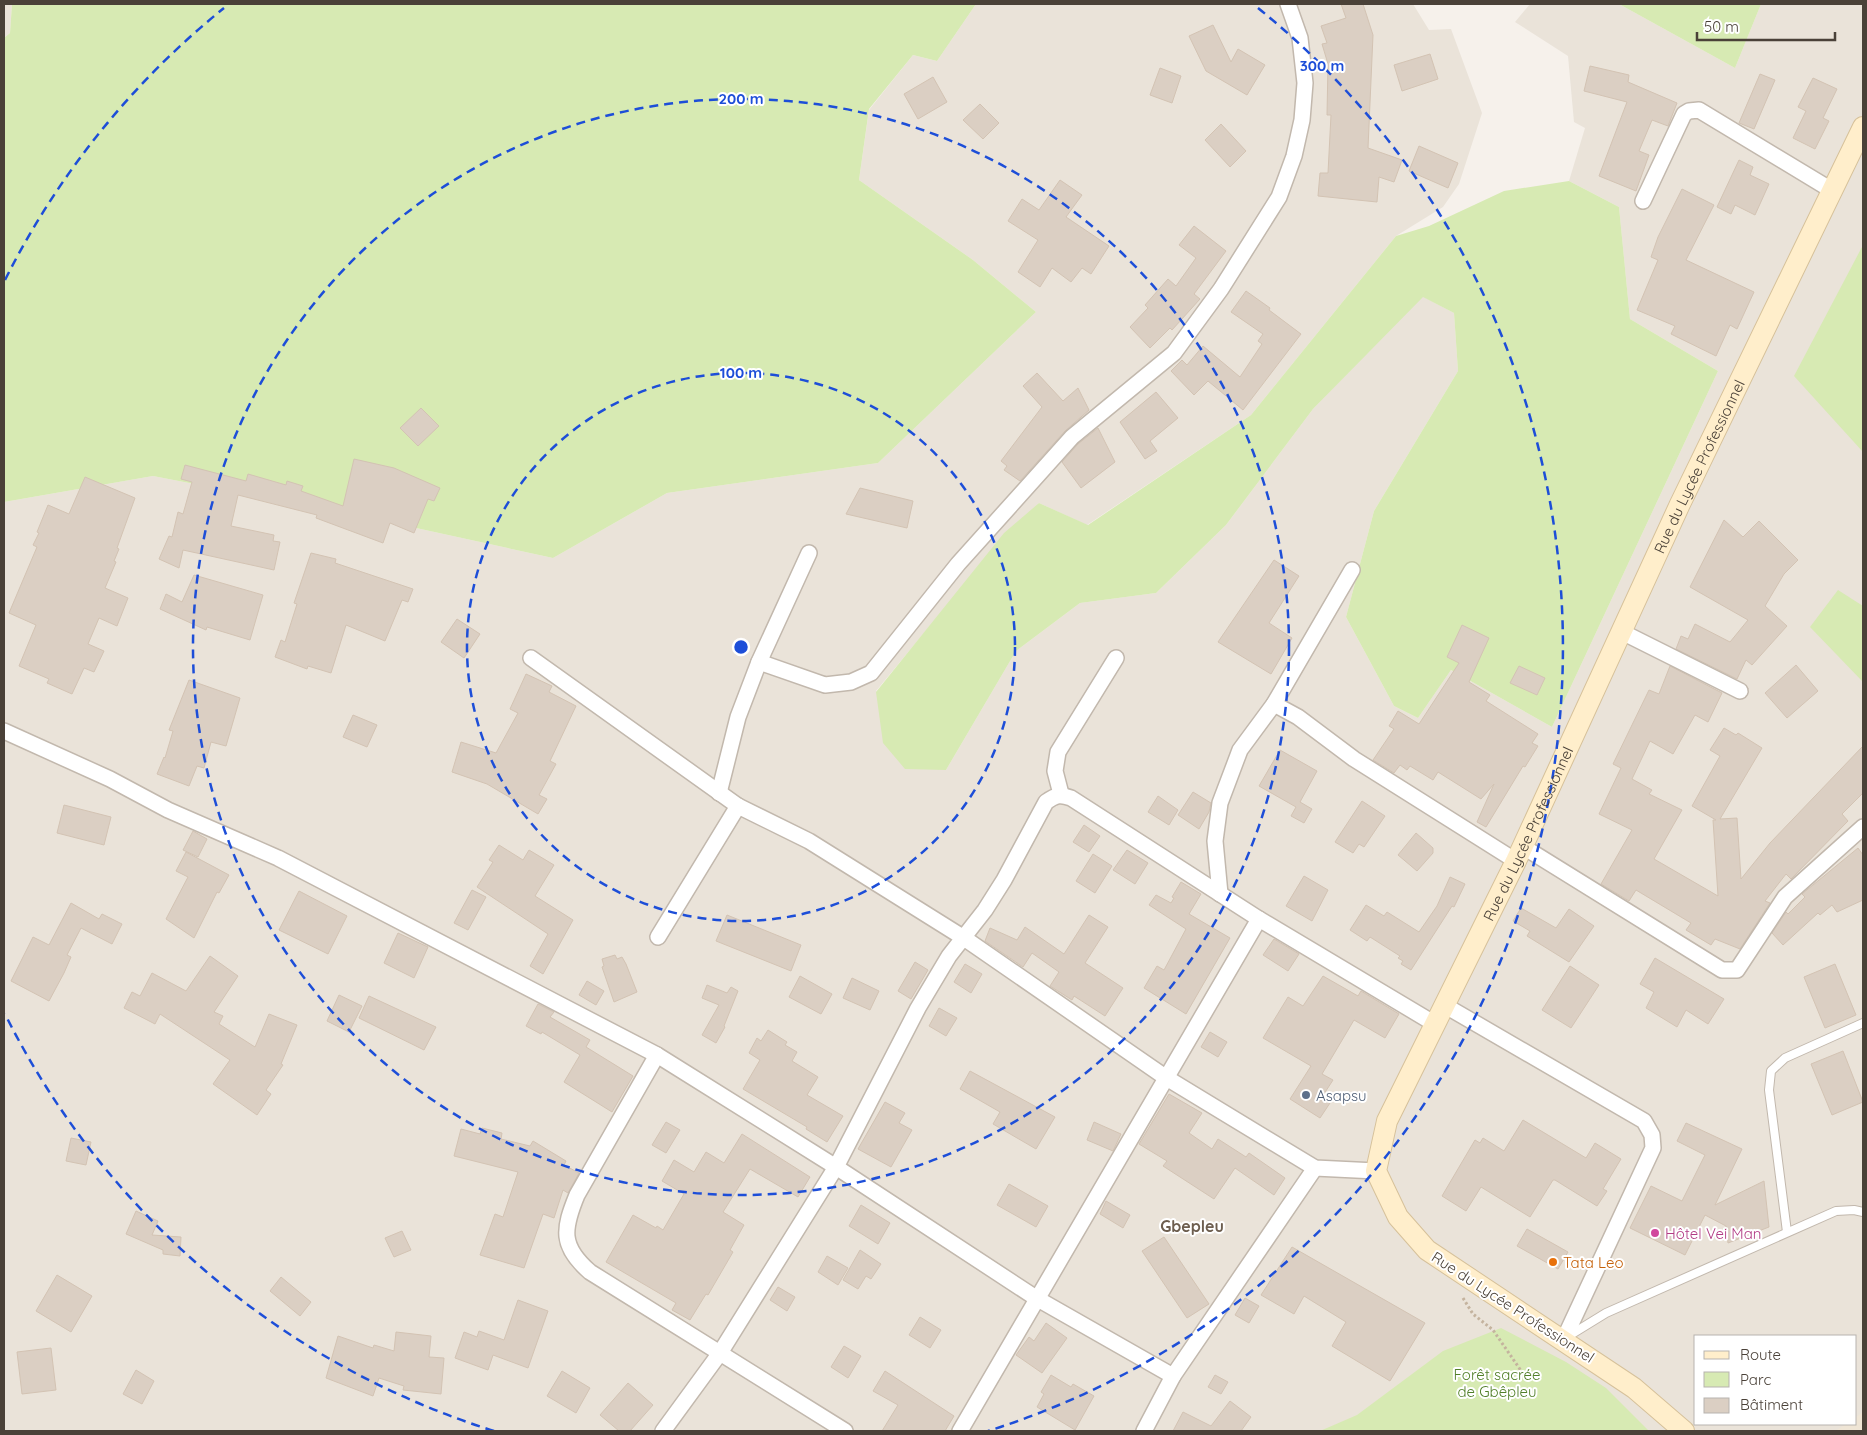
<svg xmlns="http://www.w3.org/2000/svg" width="1867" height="1435" viewBox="0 0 1867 1435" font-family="Quicksand,sans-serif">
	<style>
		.residential { fill: #eae3d9; fill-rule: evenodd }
		.education { fill: #efe5d5 }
		.green { fill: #d7eab3 }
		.building { fill: #dbcfc3; stroke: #d3c3b3 }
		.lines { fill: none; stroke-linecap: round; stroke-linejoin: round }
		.service-casing { stroke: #c2b8ad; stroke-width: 10 }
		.minor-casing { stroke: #c2b8ad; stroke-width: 18 }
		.secondary-casing { stroke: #d6c19a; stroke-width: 22 }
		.path { stroke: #c4b39e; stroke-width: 3; stroke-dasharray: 2.5 2.5; stroke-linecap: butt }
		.service { stroke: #fff; stroke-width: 8 }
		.minor { stroke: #fff; stroke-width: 15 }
		.secondary { stroke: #ffeecb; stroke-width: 20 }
		.ring { fill: none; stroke: #1d4ed8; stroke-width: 2.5; stroke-dasharray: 9 6 }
		.service-dot { fill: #5c6f8a; stroke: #fff; stroke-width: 2 }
		.hotel-dot { fill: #d1479c; stroke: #fff; stroke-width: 2 }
		.food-dot { fill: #e8710a; stroke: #fff; stroke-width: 2 }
		.labels { text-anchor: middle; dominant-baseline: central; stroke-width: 4; stroke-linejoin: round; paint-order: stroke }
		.street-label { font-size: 15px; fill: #4a4138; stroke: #fff }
		.service-label { font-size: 15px; fill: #4e5e75; stroke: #fff; text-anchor: start }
		.hotel-label { font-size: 15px; fill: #b23c85; stroke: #fff; text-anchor: start }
		.food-label { font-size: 15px; fill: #c56008; stroke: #fff; text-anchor: start }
		.park-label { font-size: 15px; fill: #517f29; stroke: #fff }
		.neighbourhood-label { font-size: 16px; font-weight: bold; fill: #6d5e4f; stroke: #fff }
		.centre { fill: #1d4ed8; stroke: #fff; stroke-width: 2.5 }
		.ring-label { font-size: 15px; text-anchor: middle; font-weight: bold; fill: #1d4ed8; stroke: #fff; stroke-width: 4; stroke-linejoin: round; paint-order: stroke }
	</style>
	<rect width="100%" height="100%" fill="#f6f1eb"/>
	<g class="residential">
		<polygon points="4,4 12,4 10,33 4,38"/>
		<path d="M976,4H1413L1429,30L1451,29L1482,113L1459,184L1443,207L1396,236L1251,415L1087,525L1039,503L933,622L876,691L946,770L1016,651L1080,603L1156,593L1226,525L1313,409L1422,296L1454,313L1458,371L1374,511L1346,617L1394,706L1418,718L1451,670L1552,727L1718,371L1630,319L1619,207L1569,181L1585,128L1574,122L1568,56L1515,22L1530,4H1619L1735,68L1761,4H1863V1431H4V502L153,476L384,521L553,558L667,493L878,463L1036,312L973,260L859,180L869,110L913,55L937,61ZM1696,1336H1856V1424H1696Z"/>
	</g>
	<polygon class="education" points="1863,1412 1863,1431 1835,1431 1846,1424 1856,1424 1856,1417"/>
	<g class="green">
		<polygon points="12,4 976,4 937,61 913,55 869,109 859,180 973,260 1036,312 878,463 667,493 553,558 384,521 153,476 4,502 4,38 10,33"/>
		<polygon points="1619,4 1761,4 1735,68"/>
		<polygon points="1569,181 1619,207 1630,319 1718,371 1552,727 1451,670 1418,718 1394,706 1346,617 1374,511 1458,371 1454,313 1423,297 1313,409 1226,525 1156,593 1080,603 1016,651 946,770 905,769 883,743 876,692 1004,533 1039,503 1088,525 1251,415 1396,236 1429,226 1504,191"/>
		<polygon points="1863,245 1863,452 1794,376"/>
		<polygon points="1838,590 1863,606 1863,682 1810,627"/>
		<polygon points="1501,1328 1566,1362 1606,1388 1649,1431 1320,1431 1357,1415 1443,1351"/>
	</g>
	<g class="building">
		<polygon points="1341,4 1363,4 1373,35 1368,148 1402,160 1394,182 1379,177 1377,202 1318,196 1320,173 1328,173 1331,115 1327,115 1328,64 1322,44 1327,43 1321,26 1346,18"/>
		<polygon points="1213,25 1231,62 1238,49 1265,65 1247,95 1206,71 1189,36"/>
		<polygon points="1430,54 1438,79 1402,91 1394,65"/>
		<polygon points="1590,66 1629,75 1628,82 1677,103 1668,126 1652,120 1639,151 1649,155 1636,191 1599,176 1627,102 1584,91"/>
		<polygon points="1160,68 1181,76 1172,103 1150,95"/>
		<polygon points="1760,74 1775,80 1754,129 1739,123"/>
		<polygon points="933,77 947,102 918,119 904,94"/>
		<polygon points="1813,78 1837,89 1823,118 1829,121 1815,149 1793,138 1806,111 1798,107"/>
		<polygon points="980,104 999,123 983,139 963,120"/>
		<polygon points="1221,124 1246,151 1230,167 1205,140"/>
		<polygon points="1419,146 1458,163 1448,188 1409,171"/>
		<polygon points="1739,160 1753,167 1750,175 1769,184 1755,215 1735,205 1731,214 1717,207"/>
		<polygon points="1060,180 1082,195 1066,217 1109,246 1091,274 1082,268 1071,282 1052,268 1040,287 1018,272 1038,240 1008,221 1022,199 1039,210"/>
		<polygon points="1682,189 1714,205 1686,260 1754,292 1737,329 1730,325 1716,356 1671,334 1675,326 1637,310 1658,260 1651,257 1658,237"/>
		<polygon points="1194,226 1226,251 1194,294 1200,299 1172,330 1170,328 1150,348 1130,327 1148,308 1145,305 1168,279 1176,286 1196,258 1179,245"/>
		<polygon points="1246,291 1270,308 1269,310 1301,334 1243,410 1208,381 1194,395 1171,371 1182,360 1187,365 1203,346 1240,377 1262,344 1258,341 1263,334 1231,312"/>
		<polygon points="1037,373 1063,401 1078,388 1089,410 1065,431 1020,481 1004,470 1007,466 1001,461 1042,407 1023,386"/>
		<polygon points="1156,392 1178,418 1150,441 1157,451 1145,459 1120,422"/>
		<polygon points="421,408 439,426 418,446 400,428"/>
		<polygon points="1098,428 1115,462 1081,488 1062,462 1078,444"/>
		<polygon points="354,459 394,468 440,488 434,501 428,499 414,533 390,523 383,543 316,518 317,515 238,495 231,526 274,535 273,541 280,542 274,570 183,550 179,568 159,559 169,536 172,537 178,512 183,514 192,482 181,479 185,465 246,481 248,474 286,485 287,481 303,486 301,491 343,506"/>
		<polygon points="85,477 135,498 117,548 119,549 114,561 116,562 105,588 128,598 117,626 99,618 88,644 104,651 94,672 84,668 72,694 47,683 49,679 19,666 36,625 9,613 37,547 33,545 39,533 37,532 48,505 69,514"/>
		<polygon points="860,488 913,501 907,528 846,514"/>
		<polygon points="1724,520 1743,537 1759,521 1798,560 1784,574 1765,606 1787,626 1752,665 1746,660 1737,679 1676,649 1681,636 1688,639 1695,624 1730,642 1748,620 1690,587"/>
		<polygon points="311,553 336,559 335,563 413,589 408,602 402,600 385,641 346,625 331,673 308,666 307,669 275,657 281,640 285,642 297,604 294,603"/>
		<polygon points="1274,560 1299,576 1269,623 1292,638 1271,674 1218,642"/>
		<polygon points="194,575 263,595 250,640 207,627 206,630 160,609 166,594 182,602"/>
		<polygon points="457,619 480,634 464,658 441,642"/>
		<polygon points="1462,625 1489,638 1469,682 1490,695 1486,701 1538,734 1532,743 1538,746 1525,767 1523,766 1486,827 1477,822 1494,784 1481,799 1438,772 1433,780 1410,766 1407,770 1400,765 1394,773 1373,760 1394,729 1389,726 1398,711 1419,724 1459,663 1447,657"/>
		<polygon points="1796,665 1818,691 1787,718 1765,693"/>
		<polygon points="1519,666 1545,678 1537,695 1510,683"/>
		<polygon points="1670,666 1722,693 1708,722 1695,715 1673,754 1650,741 1632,779 1652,790 1649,794 1682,810 1654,859 1718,896 1713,820 1716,820 1692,806 1720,756 1710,750 1724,728 1736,735 1738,733 1762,748 1720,819 1737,818 1741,879 1770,843 1863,746 1863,793 1842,814 1848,821 1791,879 1786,874 1765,901 1770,903 1740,949 1715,939 1711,945 1686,930 1691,923 1636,890 1629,901 1601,884 1632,830 1599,814 1621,768 1613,764 1649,690 1659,694"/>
		<polygon points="526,674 552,686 549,692 576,706 550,761 556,764 539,795 547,799 538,814 487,784 452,772 461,742 496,753 518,713 510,709"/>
		<polygon points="189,680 240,698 226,746 211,742 204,768 197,766 189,786 157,774 164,757 165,758 173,731 169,730"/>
		<polygon points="353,715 377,725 367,747 343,737"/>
		<polygon points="1280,750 1317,771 1300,802 1312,809 1304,823 1291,816 1296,807 1259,786"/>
		<polygon points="1193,792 1211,803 1209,812 1199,829 1178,815"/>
		<polygon points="1158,796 1178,810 1169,825 1148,812"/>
		<polygon points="1362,801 1385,816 1364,847 1359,844 1353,853 1335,842"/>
		<polygon points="64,805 111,817 104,845 57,833"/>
		<polygon points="1084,825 1100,836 1089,852 1073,842"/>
		<polygon points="193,831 207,839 198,857 183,850"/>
		<polygon points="1416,833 1433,848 1433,853 1417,871 1398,855"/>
		<polygon points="499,845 523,860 529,850 554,865 535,896 573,920 543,974 530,966 548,934 477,887 493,862 489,860"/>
		<polygon points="1858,848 1863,855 1863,900 1837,912 1832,905 1820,915 1818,913 1783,945 1772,933 1786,912 1788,914 1805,897 1802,894"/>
		<polygon points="1127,850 1148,863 1135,884 1113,870"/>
		<polygon points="186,852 229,875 219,893 217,892 194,938 166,919 188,877 176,871"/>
		<polygon points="1093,854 1112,866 1095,893 1076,881"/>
		<polygon points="1304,876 1328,890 1312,921 1286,906"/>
		<polygon points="1450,877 1465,884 1454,907 1452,906 1411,970 1401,964 1403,961 1398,958 1400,956 1370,937 1367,941 1350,930 1366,905 1384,916 1387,912 1419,932 1437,906"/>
		<polygon points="1181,882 1201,894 1189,914 1230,938 1186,1014 1144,988 1157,966 1164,970 1186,929 1149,905 1156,895 1171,903 1174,898 1172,897"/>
		<polygon points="472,890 486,897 468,930 454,923"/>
		<polygon points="299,891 347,916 328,954 279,930"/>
		<polygon points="71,903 99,919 102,914 122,924 112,944 81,928 67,955 71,957 64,973 49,1001 11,981 33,937 49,945"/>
		<polygon points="1521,908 1556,928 1569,909 1594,926 1569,962 1527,936 1530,931 1513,921"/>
		<polygon points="727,915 801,945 791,971 716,941"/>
		<polygon points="1089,915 1108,927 1085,963 1123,988 1105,1016 1074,996 1072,1000 1050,986 1059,972 1032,953 1023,967 985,941 990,928 1017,940 1025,927 1064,954"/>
		<polygon points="398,933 428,947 414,978 384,963"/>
		<polygon points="1274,939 1299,954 1288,971 1263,955"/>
		<polygon points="615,955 617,959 622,957 626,964 637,992 614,1002 602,967 604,966 602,959"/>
		<polygon points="210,956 238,976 214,1012 223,1016 219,1024 255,1047 269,1014 297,1025 281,1064 283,1065 266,1090 271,1094 257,1115 213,1084 230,1060 160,1014 155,1024 124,1008 132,992 140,996 152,973 186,991"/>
		<polygon points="1655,958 1724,999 1708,1024 1686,1010 1677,1027 1646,1008 1654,992 1640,984"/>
		<polygon points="915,962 928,970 911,999 898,991"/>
		<polygon points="965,964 982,974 971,993 954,982"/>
		<polygon points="1835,964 1856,1015 1825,1028 1804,977"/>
		<polygon points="1570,966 1599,985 1571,1028 1542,1010"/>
		<polygon points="800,976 832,994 821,1014 789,997"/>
		<polygon points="1323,976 1358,996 1361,991 1399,1014 1385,1038 1354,1020 1322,1074 1333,1080 1322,1097 1330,1103 1320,1118 1290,1099 1311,1066 1263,1038 1288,997 1303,1006"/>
		<polygon points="852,978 879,991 870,1010 843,998"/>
		<polygon points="587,981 604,991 596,1005 579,995"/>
		<polygon points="707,985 727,993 731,987 738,991 724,1026 725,1027 716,1043 702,1035 719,1005 702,998"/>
		<polygon points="339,995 362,1006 349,1032 327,1021"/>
		<polygon points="369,996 436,1027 424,1050 359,1018"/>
		<polygon points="538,1004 554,1012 550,1017 590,1040 586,1047 633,1076 612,1112 564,1082 580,1055 542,1032 541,1034 526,1026"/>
		<polygon points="939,1008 957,1018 946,1036 929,1026"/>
		<polygon points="768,1030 787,1042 785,1045 797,1052 792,1061 818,1077 807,1095 843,1116 827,1142 806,1129 807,1127 743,1089 760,1060 749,1053 757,1038 761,1041"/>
		<polygon points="1210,1032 1227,1042 1218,1057 1201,1047"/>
		<polygon points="1843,1051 1863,1102 1832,1115 1811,1064"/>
		<polygon points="970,1071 1055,1117 1036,1149 993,1124 1000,1112 960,1089"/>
		<polygon points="1169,1094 1202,1113 1189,1133 1212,1149 1218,1139 1246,1157 1249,1153 1285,1178 1274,1195 1235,1168 1214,1199 1163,1166 1167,1161 1139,1144"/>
		<polygon points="885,1102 905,1113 899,1123 912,1130 891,1167 858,1149"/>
		<polygon points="1523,1120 1586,1158 1595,1143 1621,1159 1603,1189 1607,1191 1597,1206 1555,1180 1553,1180 1530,1217 1481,1187 1466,1211 1442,1196 1475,1140 1480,1143 1483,1138 1504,1151"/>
		<polygon points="666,1122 680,1130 666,1153 652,1145"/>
		<polygon points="1094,1122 1121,1134 1113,1151 1087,1140"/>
		<polygon points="1686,1123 1742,1149 1715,1205 1764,1181 1769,1227 1728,1243 1726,1226 1705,1215 1685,1255 1630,1228 1651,1186 1682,1201 1705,1155 1677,1141"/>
		<polygon points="482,1128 502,1133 501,1139 530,1146 533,1141 566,1161 564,1165 579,1173 568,1193 563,1190 554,1218 543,1214 524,1268 480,1255 495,1214 503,1217 518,1172 454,1156 461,1129 480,1134"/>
		<polygon points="742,1134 810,1177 798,1197 750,1169 723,1212 744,1225 730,1250 733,1252 708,1295 706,1294 690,1320 672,1310 676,1303 606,1262 633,1215 656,1228 657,1226 663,1230 684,1194 662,1181 674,1160 694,1172 706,1152 724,1163"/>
		<polygon points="71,1138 91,1142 86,1165 66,1161"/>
		<polygon points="1009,1184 1048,1206 1036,1227 997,1205"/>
		<polygon points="1106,1201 1130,1215 1123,1228 1100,1214"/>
		<polygon points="861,1205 890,1223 878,1244 849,1226"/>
		<polygon points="136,1211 158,1221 152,1235 181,1237 180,1256 163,1254 163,1250 126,1234"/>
		<polygon points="1527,1229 1568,1252 1558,1269 1517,1246"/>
		<polygon points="402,1231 411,1250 394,1257 385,1238"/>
		<polygon points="1164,1237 1209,1304 1187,1318 1142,1251"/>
		<polygon points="1292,1247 1425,1323 1390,1381 1332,1346 1346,1322 1304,1296 1294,1314 1261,1295"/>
		<polygon points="860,1250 881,1264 871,1279 866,1276 858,1289 843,1280"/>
		<polygon points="827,1256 848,1268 838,1285 818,1272"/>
		<polygon points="57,1275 92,1296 71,1332 36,1311"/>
		<polygon points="281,1277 311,1302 300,1316 270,1291"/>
		<polygon points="778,1287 795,1297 787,1311 770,1300"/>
		<polygon points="1245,1298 1259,1306 1249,1323 1235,1315"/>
		<polygon points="518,1300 548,1311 528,1368 493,1355 488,1370 455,1358 464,1332 477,1337 479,1331 504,1340"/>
		<polygon points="920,1317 941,1330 930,1348 909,1335"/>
		<polygon points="1046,1323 1067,1338 1042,1373 1016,1355 1029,1337 1034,1341"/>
		<polygon points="396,1332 431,1336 429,1357 444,1358 441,1394 403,1390 404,1386 379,1378 373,1396 326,1378 338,1336 373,1348 374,1345 394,1351"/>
		<polygon points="844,1346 861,1356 848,1378 831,1367"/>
		<polygon points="51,1348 56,1390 22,1394 17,1352"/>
		<polygon points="136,1370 154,1381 142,1404 123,1394"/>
		<polygon points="562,1371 590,1388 576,1413 547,1396"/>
		<polygon points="885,1371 954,1416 945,1431 882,1431 898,1405 873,1391"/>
		<polygon points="1051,1375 1071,1387 1073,1384 1094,1396 1075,1430 1037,1407 1044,1394 1041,1392"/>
		<polygon points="1215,1375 1228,1382 1221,1394 1208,1387"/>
		<polygon points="628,1383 653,1405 630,1431 619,1431 600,1415"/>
		<polygon points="1230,1401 1251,1417 1241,1431 1173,1431 1183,1412 1211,1426"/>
	</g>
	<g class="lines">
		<defs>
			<g id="service">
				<polyline points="1787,1232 1769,1090 1771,1071 1785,1058 1863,1023"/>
				<polyline points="1567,1337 1606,1313 1836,1211 1854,1210 1863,1212"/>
			</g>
			<g id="minor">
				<polyline points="1643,201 1684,114 1689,111 1699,110 1833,191"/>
				<polyline points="1622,632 1740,691"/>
				<polyline points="531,658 738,806 809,841 964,938 1165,1077 1315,1168 1376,1171"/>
				<polyline points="759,662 825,685 851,682 871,673 958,564 1072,437 1174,353 1221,289 1279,197 1294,156 1302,120 1305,83 1300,38 1288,4"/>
				<polyline points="1274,704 1298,717 1354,759 1516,861"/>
				<polyline points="4,731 110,779 168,810 278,858 657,1055 836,1167 1036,1298 1173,1376"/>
				<polyline points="719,793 738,717 759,662 809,553"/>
				<polyline points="1061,794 1055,771 1058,752 1116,658"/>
				<polyline points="1522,846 1722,970 1737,970 1785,897 1863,827"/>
				<polyline points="1220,894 1215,841 1220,803 1240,750 1274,704 1352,570"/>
				<polyline points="658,937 738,806"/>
				<polyline points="1444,1005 1644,1121 1652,1135 1653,1148 1564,1339"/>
				<path d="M657,1055L577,1195C563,1229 560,1246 590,1272L845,1431"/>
				<path d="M663,1431L720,1353L836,1167L918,1008L949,956L985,910L1004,880L1046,802C1056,795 1060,794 1071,798L1259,919L1435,1024"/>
				<polyline points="960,1431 1259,919"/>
				<polyline points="1144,1431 1173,1376 1315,1168"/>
			</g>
			<g id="secondary">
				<path id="s1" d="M1684,1431L1634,1388L1427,1250L1398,1217L1376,1171L1387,1121L1516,861L1680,504L1863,127"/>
			</g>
		</defs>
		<use href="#service" class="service-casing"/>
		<use href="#minor" class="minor-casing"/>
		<use href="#secondary" class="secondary-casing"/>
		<polyline class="path" points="1463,1298 1473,1314 1493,1330 1524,1375"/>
		<use href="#service" class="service"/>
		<use href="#minor" class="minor"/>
		<use href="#secondary" class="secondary"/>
	</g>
	<g class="ring">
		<circle cx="741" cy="647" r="274"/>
		<circle cx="741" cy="647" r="548"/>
		<path d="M494 1431A822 822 0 0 1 5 1014M5 280A822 822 0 0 1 224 8M1258 8A822 822 0 0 1 988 1431"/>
	</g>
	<circle class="service-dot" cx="1306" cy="1095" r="5"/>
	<circle class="hotel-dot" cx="1655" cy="1233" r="5"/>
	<circle class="food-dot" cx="1553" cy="1262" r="5"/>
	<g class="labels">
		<g class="street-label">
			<text stroke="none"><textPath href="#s1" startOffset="1186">Rue du Lycée Professionnel</textPath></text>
			<text stroke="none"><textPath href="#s1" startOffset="781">Rue du Lycée Professionnel</textPath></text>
			<text transform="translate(1513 1307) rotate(33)">Rue du Lycée Professionnel</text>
		</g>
		<g class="service-label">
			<text x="1316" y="1095">Asapsu</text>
		</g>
		<g class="hotel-label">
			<text x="1665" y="1233">Hôtel Vei Man</text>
		</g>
		<g class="food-label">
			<text x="1563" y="1262">Tata Leo</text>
		</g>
		<g class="park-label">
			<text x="1497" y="1374">Forêt sacrée<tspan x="1497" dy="17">de Gbêpleu</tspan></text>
		</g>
		<g class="neighbourhood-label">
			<text x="1192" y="1226">Gbepleu</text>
		</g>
	</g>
	<circle cx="741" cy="647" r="8" class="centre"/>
	<g class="ring-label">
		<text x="1322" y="71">300 m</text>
		<text x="741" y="104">200 m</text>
		<text x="741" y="378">100 m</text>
	</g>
	<rect width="1867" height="1435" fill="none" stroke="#4a4138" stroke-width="10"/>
	<rect x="1694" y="1335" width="162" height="90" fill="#ffffff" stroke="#b7b3af"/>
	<rect x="1704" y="1351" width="25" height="8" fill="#ffeecb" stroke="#b7b3af"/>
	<text x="1740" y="1360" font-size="15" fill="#4a4138">Route</text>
	<rect x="1704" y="1372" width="25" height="15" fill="#d7eab3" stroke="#b7b3af"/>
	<text x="1740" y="1385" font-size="15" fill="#4a4138">Parc</text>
	<rect x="1704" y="1398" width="25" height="15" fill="#dbcfc3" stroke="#b7b3af"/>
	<text x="1740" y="1410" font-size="15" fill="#4a4138">Bâtiment</text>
	<path d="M1697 32v8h138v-8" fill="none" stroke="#4a4138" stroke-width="2.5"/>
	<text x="1704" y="32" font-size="15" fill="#4a4138" stroke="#ffffff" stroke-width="4" paint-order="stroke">50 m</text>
</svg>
